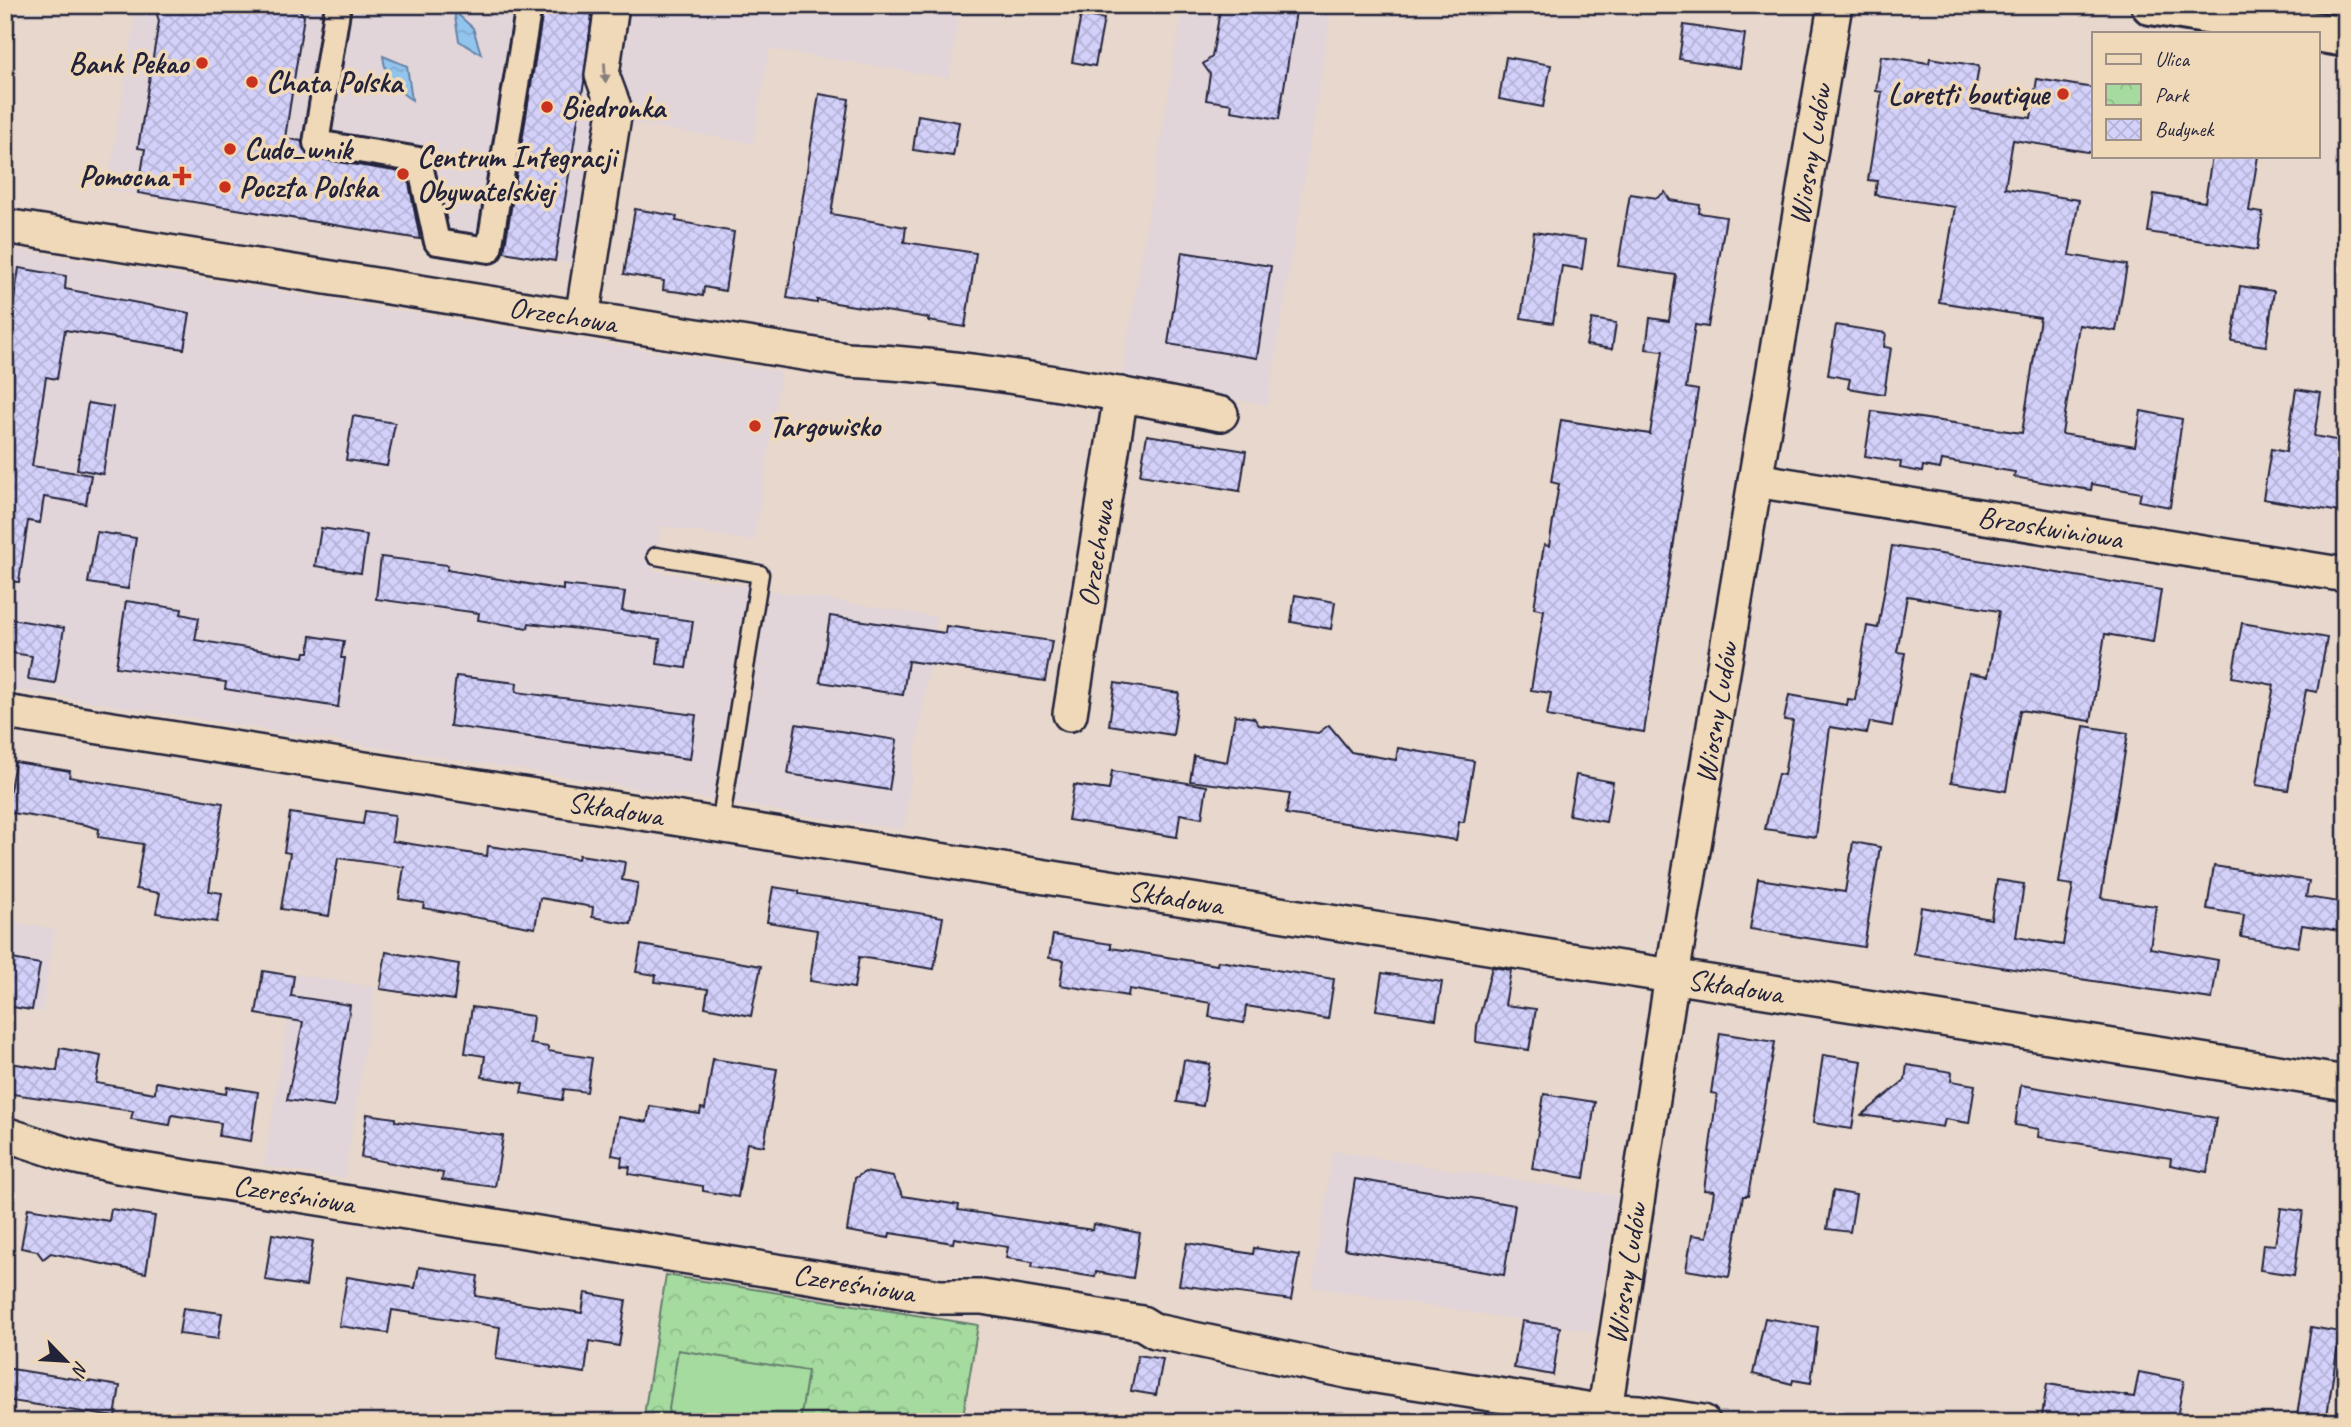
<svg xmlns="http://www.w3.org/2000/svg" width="2351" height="1427" viewBox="0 0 2351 1427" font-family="Caveat,sans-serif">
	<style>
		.built { fill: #e1d5da }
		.park { fill: url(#park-crowns); stroke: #647e6d; stroke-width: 2 }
		.pitch { fill: #a5db9f; stroke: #647e6d; stroke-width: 2 }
		.water { fill: url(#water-ripples); stroke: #6583a6; stroke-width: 2 }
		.building { fill: url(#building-cross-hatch); stroke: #22223b; stroke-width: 2 }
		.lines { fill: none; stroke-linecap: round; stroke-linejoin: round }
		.service-casing { stroke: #22223b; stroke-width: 21 }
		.pedestrian-casing { stroke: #22223b; stroke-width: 30 }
		.minor-casing { stroke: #22223b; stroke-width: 38 }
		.tertiary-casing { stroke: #22223b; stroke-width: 44 }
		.service { stroke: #efd9b8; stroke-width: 16 }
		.pedestrian { stroke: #efd9b8; stroke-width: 24 }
		.minor { stroke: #efd9b8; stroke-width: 33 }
		.tertiary { stroke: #efd9b8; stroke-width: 38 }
		.oneway { fill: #887e7a }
		.poi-dot { fill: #c8321e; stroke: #efd9b8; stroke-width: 2.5 }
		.labels { text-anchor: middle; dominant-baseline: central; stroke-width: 7; stroke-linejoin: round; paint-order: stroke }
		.poi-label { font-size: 30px; font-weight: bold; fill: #22223b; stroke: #efd9b8; text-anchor: start }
		.street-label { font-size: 30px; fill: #22223b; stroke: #efd9b8 }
	</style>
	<defs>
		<pattern id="park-crowns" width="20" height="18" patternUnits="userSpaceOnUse" patternTransform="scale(1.75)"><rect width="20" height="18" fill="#a5db9f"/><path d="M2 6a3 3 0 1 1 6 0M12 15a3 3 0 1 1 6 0" fill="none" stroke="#8ebc8a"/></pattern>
		<pattern id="water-ripples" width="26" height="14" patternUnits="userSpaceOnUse" patternTransform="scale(1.75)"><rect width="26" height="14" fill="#92c4ee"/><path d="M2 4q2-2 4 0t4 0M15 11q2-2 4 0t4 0" fill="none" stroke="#7ea8cd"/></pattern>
		<pattern id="building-cross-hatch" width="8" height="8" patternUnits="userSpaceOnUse" patternTransform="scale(1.75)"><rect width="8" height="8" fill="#d3d1fa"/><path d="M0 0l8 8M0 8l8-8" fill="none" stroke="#b5b3d7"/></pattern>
	</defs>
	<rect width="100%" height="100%" fill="#e7d7cc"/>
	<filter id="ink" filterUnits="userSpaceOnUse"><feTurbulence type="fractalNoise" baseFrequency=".0143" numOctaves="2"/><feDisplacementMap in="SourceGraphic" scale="14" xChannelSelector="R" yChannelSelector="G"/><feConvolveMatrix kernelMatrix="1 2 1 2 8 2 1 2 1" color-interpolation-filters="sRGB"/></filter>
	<g filter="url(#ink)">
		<g class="built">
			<polygon points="137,5 960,5 949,78 769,49 753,143 630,123 607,269 107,190"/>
			<polygon points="1183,5 1332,5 1268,405 1121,381"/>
			<polygon points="5,248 781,372 754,541 661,526 657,545 654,571 747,586 713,800 5,688"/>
			<polygon points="769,590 937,617 903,830 735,804"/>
			<polygon points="5,921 55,929 42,1012 5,1006"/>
			<polygon points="295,974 375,987 344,1178 264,1166"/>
			<polygon points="1333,1151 1617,1196 1595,1332 1312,1287"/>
		</g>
		<polygon class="park" points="666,1275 978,1325 962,1422 643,1422"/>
		<polygon class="pitch" points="678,1350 808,1371 800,1422 667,1422"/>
		<g class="water">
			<polygon points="454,11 473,28 481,54 459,41"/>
			<path d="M383,56L407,66L412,100C395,90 385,76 383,56Z"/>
		</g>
		<g class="building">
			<polygon points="154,5 296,5 304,16 285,138 301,141 306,154 314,158 407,173 420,239 138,193 145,149 138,148 159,21"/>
			<polygon points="544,5 593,5 584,82 555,261 504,252"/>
			<polygon points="1221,5 1297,5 1279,119 1231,111 1232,104 1206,100 1210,74 1203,64 1212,57"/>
			<polygon points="1081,15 1104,19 1095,66 1072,62"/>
			<polygon points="1684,25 1745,34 1740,68 1679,59"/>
			<polygon points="1881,56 1929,63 1930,58 1979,66 1972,109 2031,118 2037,79 2094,88 2094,153 2013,140 2005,188 2079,200 2069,255 2127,265 2116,331 2079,325 2062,434 2135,446 2141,411 2182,419 2170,507 2139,501 2141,493 2092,484 2091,490 2053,484 2014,477 2015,472 1942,460 1940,469 1923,466 1922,472 1900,468 1901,462 1865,456 1872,411 2022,433 2040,318 1939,302 1955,207 1875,195 1877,181 1868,180 1882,92 1876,91"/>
			<polygon points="1506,57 1551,65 1543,107 1499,99"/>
			<polygon points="819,94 849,99 831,214 906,227 904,242 976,253 965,327 928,321 929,318 817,300 817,303 787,298"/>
			<polygon points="918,115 959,122 953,156 913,150"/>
			<polygon points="2212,156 2258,156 2249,211 2263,213 2257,250 2148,232 2154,194 2205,202"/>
			<polygon points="1665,192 1670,200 1700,205 1699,213 1726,217 1708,327 1695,325 1686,388 1698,390 1644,732 1547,716 1551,693 1531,690 1544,610 1534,608 1544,545 1549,546 1559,484 1551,482 1561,420 1650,434 1663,351 1646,349 1650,318 1669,321 1676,275 1618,266 1630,194 1657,198"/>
			<polygon points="635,209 677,216 676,221 734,232 725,291 704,287 703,296 680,292 663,290 664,281 624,274"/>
			<polygon points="1534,232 1586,240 1582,269 1562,266 1553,323 1521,318"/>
			<polygon points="1182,252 1271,266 1257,358 1168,344"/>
			<polygon points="19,268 66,276 65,289 190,313 184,349 65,330 57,379 46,377 32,466 91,475 86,504 44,497 40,523 28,521 19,582 5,581 5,356"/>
			<polygon points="2240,286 2274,291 2266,346 2232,341"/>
			<polygon points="1592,319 1616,323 1612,349 1586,345"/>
			<polygon points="1836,325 1886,333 1884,347 1891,348 1884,394 1848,388 1850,379 1828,375"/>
			<polygon points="2296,389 2321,393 2314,436 2346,442 2346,513 2263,499 2271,449 2286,452"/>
			<polygon points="88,403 113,407 103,474 77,469"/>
			<polygon points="353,416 395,423 387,466 346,460"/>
			<polygon points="1147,435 1246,451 1240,491 1140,475"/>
			<polygon points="321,528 367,535 361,573 315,566"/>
			<polygon points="97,532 136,538 128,589 88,583"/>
			<polygon points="1892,546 2161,590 2153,642 2105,634 2091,721 2020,710 2006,791 1951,782 1969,673 1988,676 1999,611 1907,596 1897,652 1905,653 1892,726 1870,722 1867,733 1830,727 1816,837 1765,829 1778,774 1784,775 1793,721 1784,720 1789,695 1847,705 1848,699 1855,700 1867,626 1878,628"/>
			<polygon points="381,557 448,565 447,570 563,590 563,585 625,592 622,611 693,621 686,668 657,664 660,639 529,623 528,628 478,620 479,613 376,599"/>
			<polygon points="1295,595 1335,602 1331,629 1291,622"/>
			<polygon points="126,601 182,609 181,614 199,618 195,640 304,657 305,652 309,652 311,636 344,641 341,658 345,658 338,707 225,689 226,682 116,667"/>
			<polygon points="830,616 945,633 946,626 1052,641 1045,681 908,661 903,695 820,682"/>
			<polygon points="5,618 64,628 55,683 28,679 32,656 5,652"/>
			<polygon points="2242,623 2327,638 2317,692 2306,690 2288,790 2256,785 2274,685 2232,677"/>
			<polygon points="456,676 517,683 516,692 696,715 690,759 450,726"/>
			<polygon points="1115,683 1179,693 1173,735 1109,725"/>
			<polygon points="1235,715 1254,718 1259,725 1318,733 1329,725 1351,752 1396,760 1398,748 1474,761 1464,822 1459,822 1456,840 1286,814 1290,794 1190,781 1194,756 1227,762"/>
			<polygon points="796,724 897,740 889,790 788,774"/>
			<polygon points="2084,726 2128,733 2101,898 2156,906 2150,948 2218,960 2212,999 1914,954 1921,907 1991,919 1997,880 2024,884 2016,937 2063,945 2073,885 2059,883"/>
			<polygon points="15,762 70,771 69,777 223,803 209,891 222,893 217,922 156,913 160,893 136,889 143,844 98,837 99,829 86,825 6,812"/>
			<polygon points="1112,771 1207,786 1202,818 1180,814 1177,837 1068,820 1074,785 1109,790"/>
			<polygon points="1576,775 1613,782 1606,822 1569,815"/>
			<polygon points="365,811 395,815 392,841 487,856 488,846 578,859 579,855 625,862 622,880 638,883 631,924 592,917 593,907 540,898 535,928 423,908 424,903 399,899 404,867 338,858 329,916 281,909 290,853 284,852 290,813 363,824"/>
			<polygon points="1853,842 1880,847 1864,947 1750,929 1758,879 1845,892"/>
			<polygon points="2214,866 2309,881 2306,897 2346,903 2346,932 2302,925 2298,947 2241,937 2244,915 2207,909"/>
			<polygon points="773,887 799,891 799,894 943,917 934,969 859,957 854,988 810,981 817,930 767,922"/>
			<polygon points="1053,935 1111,944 1111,948 1217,965 1218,961 1334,979 1328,1019 1246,1006 1244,1023 1209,1017 1211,1003 1129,989 1128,996 1060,985 1064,960 1049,958"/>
			<polygon points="641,945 761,966 751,1016 705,1007 708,989 655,982 656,975 636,972"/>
			<polygon points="386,952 459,964 454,1000 380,989"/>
			<polygon points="12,959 40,964 32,1010 5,1006"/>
			<polygon points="1492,967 1511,970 1505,1005 1536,1009 1529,1050 1476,1042 1477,1026"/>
			<polygon points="263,971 294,976 291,996 350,1005 334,1107 287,1100 303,1022 256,1014"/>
			<polygon points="1382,973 1442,982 1436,1019 1376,1010"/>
			<polygon points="472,1007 533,1016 530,1044 548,1047 548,1051 592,1058 587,1092 564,1089 562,1100 521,1093 523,1083 482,1077 485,1056 465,1053"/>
			<polygon points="1720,1033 1775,1042 1748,1196 1743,1196 1729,1277 1686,1270 1692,1235 1707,1237 1714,1191 1704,1190 1717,1094 1711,1093"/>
			<polygon points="60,1048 101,1056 96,1083 155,1093 156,1082 226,1094 227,1087 258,1092 251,1141 219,1136 221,1123 172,1115 170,1125 131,1119 133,1111 5,1093 5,1062 57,1071"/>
			<polygon points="1823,1055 1862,1061 1852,1129 1813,1123"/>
			<polygon points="713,1059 777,1069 764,1146 747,1143 738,1197 703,1191 703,1186 629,1174 630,1167 621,1166 622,1157 612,1155 618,1117 647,1122 650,1106 700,1114 701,1108 705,1109"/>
			<polygon points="1184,1060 1210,1064 1203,1106 1177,1102"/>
			<polygon points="1907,1065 1952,1072 1951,1081 1975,1085 1969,1123 1945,1119 1943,1127 1862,1115 1905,1080"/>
			<polygon points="2021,1085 2216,1118 2207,1172 2170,1165 2171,1158 2038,1137 2039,1129 2015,1125"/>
			<polygon points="1544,1094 1595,1102 1584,1178 1532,1169"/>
			<polygon points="367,1114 395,1118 395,1121 503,1136 495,1187 442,1180 443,1173 361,1157"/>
			<polygon points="865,1172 893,1177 903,1196 959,1205 958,1210 1093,1230 1094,1224 1140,1233 1133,1278 1096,1272 1095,1277 1032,1267 1033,1262 1006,1258 1008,1247 954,1238 953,1243 890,1233 889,1238 847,1231 855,1178"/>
			<polygon points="1355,1179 1515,1205 1504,1275 1344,1249"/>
			<polygon points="1833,1191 1856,1195 1850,1232 1827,1229"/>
			<polygon points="28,1208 109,1221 111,1209 155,1216 146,1273 51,1253 43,1259 37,1251 21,1248"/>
			<polygon points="2281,1208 2303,1211 2294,1275 2260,1270 2263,1244 2275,1245"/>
			<polygon points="272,1234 313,1241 306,1286 265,1280"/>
			<polygon points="1187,1243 1253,1254 1254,1248 1299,1255 1291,1300 1179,1285"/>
			<polygon points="419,1267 478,1276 475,1296 582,1313 585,1293 626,1300 619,1346 589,1341 585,1373 496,1359 500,1327 392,1310 388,1333 339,1326 347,1277 415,1288"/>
			<polygon points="183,1308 222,1313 218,1339 179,1334"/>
			<polygon points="1765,1318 1818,1327 1811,1383 1793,1380 1792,1384 1753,1374"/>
			<polygon points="1522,1321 1560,1327 1553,1375 1514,1368"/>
			<polygon points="2311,1327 2340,1332 2326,1422 2296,1422"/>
			<polygon points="1138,1355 1163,1359 1156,1395 1131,1391"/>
			<polygon points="5,1368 120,1386 115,1417 5,1400"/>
			<polygon points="2139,1372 2184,1381 2176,1422 2041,1422 2047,1384 2134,1397"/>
		</g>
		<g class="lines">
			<defs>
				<polyline id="service" points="656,556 760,574 720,825"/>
				<polyline id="pedestrian" points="338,5 316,143 419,160 437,242 489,250 529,5"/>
				<g id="minor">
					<path id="s1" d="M5,226L847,360C973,366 1097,389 1221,414"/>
					<polyline points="582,318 615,110 602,75 612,5"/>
					<path id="s2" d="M1755,480L2346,575"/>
					<path id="s3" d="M5,712L2346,1083"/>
					<path id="s4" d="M1070,714L1121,394"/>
					<path id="s5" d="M5,1134L72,1156L117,1166L940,1297H982L1142,1323L1155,1331L1351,1372L1593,1410L1639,1412L1703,1422"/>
					<path id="s6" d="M1603,1422L1672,976L1835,5"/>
				</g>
				<polyline id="tertiary" points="2151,5 2346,37"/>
			</defs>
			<use href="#service" class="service-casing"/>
			<use href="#pedestrian" class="pedestrian-casing"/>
			<use href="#minor" class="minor-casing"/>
			<use href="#tertiary" class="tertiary-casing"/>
			<use href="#service" class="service"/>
			<use href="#pedestrian" class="pedestrian"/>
			<use href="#minor" class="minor"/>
			<use href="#tertiary" class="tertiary"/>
		</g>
		<defs><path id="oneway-solid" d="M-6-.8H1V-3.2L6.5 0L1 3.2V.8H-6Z" transform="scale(1.75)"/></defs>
		<use class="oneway" href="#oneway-solid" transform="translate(605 73) rotate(87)"/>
	</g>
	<g class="poi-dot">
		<circle cx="202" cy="63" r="7"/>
		<circle cx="252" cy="82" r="7"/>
		<circle cx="2063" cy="94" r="7"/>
		<circle cx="547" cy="107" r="7"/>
		<circle cx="230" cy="149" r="7"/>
		<circle cx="403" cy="174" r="7"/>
		<path d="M178.5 165.5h7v7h7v7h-7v7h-7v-7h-7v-7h7z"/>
		<circle cx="225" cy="187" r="7"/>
		<circle cx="755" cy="426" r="7"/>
	</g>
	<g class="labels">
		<g class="poi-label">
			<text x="188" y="63" text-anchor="end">Bank Pekao</text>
			<text x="266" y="82">Chata Polska</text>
			<text x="2049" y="94" text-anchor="end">Loretti boutique</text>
			<text x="561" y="107">Biedronka</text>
			<text x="244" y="149">Cudo_wnik</text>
			<text x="417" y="157">Centrum Integracji<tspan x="417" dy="34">Obywatelskiej</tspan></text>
			<text x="168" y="176" text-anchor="end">Pomocna</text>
			<text x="239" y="187">Poczta Polska</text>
			<text x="769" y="426">Targowisko</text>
		</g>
		<g class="street-label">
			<text stroke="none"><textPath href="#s6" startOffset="1284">Wiosny Ludów</textPath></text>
			<text stroke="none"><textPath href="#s1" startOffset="565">Orzechowa</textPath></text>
			<text stroke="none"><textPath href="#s2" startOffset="299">Brzoskwiniowa</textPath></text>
			<text stroke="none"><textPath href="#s4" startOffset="163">Orzechowa</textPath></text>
			<text stroke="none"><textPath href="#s6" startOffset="718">Wiosny Ludów</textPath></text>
			<text stroke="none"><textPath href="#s3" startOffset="618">Składowa</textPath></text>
			<text stroke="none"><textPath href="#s3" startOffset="1185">Składowa</textPath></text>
			<text stroke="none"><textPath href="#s3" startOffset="1752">Składowa</textPath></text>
			<text stroke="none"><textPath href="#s5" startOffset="296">Czereśniowa</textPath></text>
			<text stroke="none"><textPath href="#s6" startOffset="150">Wiosny Ludów</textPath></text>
			<text stroke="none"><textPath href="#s5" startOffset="863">Czereśniowa</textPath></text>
		</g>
	</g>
	<rect width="2351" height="1427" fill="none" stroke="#efd9b8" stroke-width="28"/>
	<rect x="14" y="14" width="2323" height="1399" fill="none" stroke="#22223b" stroke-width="2.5" filter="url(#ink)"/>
	<rect x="2092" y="32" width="228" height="126" fill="#efd9b8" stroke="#9d9086" stroke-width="2"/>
	<rect x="2106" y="54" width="35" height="10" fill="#efd9b8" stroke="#9d9086" stroke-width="2"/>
	<text x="2155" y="66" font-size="21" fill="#22223b">Ulica</text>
	<rect x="2106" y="84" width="35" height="21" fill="url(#park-crowns)" stroke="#9d9086" stroke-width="2"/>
	<text x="2155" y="102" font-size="21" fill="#22223b">Park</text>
	<rect x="2106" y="119" width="35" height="21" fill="url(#building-cross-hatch)" stroke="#9d9086" stroke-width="2"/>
	<text x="2155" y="136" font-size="21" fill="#22223b">Budynek</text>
	<g transform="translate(66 1361) rotate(115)" stroke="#efd9b8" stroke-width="5" paint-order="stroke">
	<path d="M0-5L12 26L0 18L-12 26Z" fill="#22223b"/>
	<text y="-10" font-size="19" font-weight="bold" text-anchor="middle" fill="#22223b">N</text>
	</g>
</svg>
